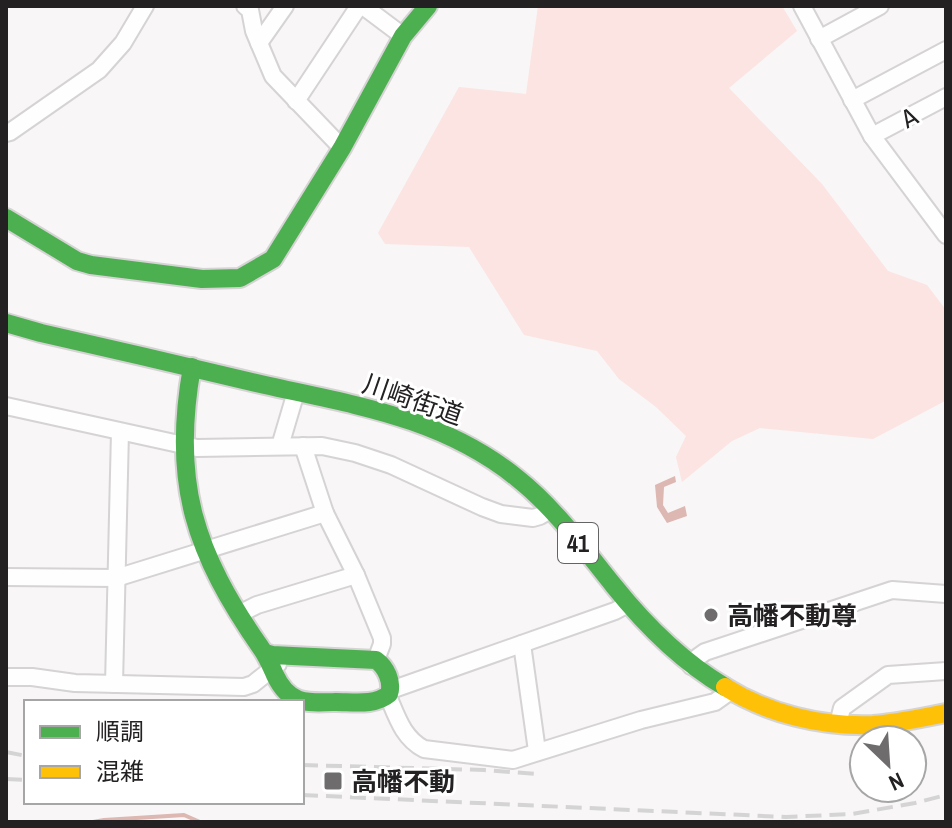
<svg xmlns="http://www.w3.org/2000/svg" width="952" height="828" viewBox="0 0 952 828" font-family="'Archivo Narrow','Noto Sans JP',sans-serif">
	<style>
		.green { fill: #fbe4e1 }
		.water { fill: #ddb7b2 }
		.lines { fill: none; stroke-linecap: round; stroke-linejoin: round }
		.stream { stroke: #ddb7b2; stroke-width: 4 }
		.street-casing { stroke: #d5d3d3; stroke-width: 20 }
		.fast-casing { stroke: #d5d3d3; stroke-width: 22 }
		.slow-casing { stroke: #d5d3d3; stroke-width: 22 }
		.street { stroke: #fefefe; stroke-width: 16 }
		.fast { stroke: #4caf50; stroke-width: 18 }
		.slow { stroke: #ffc107; stroke-width: 18 }
		.rail { stroke: #d5d4d4; stroke-width: 4; stroke-dasharray: 16 8; stroke-linecap: butt }
		.poi-dot { fill: #6e6c6c; stroke: #fff; stroke-width: 3 }
		.labels { text-anchor: middle; dominant-baseline: central; stroke-width: 6; stroke-linejoin: round; paint-order: stroke }
		.shield { fill: #fff; stroke: #656464; stroke-width: 2 }
		.shield-label { font-size: 24px; font-weight: bold; fill: #232121 }
		.street-label { font-size: 26px; fill: #232121; stroke: #fff }
		.poi-label { font-size: 26px; font-weight: bold; fill: #232121; stroke: #fff; text-anchor: start }
	</style>
	<rect width="100%" height="100%" fill="#f8f6f6"/>
	<polygon class="green" points="538,6 782,6 797,31 729,88 822,184 888,271 927,285 946,310 945,401 873,439 760,428 732,441 682,482 676,457 686,436 656,407 619,379 597,351 524,335 469,247 385,244 378,233 459,87 526,94"/>
	<polygon class="water" points="675,476 676,482 664,487 663,505 668,513 685,506 687,516 667,523 657,507 655,485"/>
	<g class="lines">
		<polyline class="stream" points="93,822 104,820 184,815 200,822"/>
		<defs>
			<g id="street">
				<polyline points="245,6 250,10 254,31 273,76 342,148"/>
				<polyline points="363,6 403,36"/>
				<polyline points="802,6 872,136 946,235"/>
				<polyline points="819,39 880,6"/>
				<polyline points="259,43 285,6"/>
				<polyline points="852,100 946,50"/>
				<polyline points="296,101 359,6"/>
				<polyline points="6,133 10,132 99,70 123,43 145,6"/>
				<polyline points="872,136 946,97"/>
				<polyline points="6,406 197,448 322,446 355,453 391,465 482,507 501,514 533,518 540,516 550,510"/>
				<polyline points="280,446 296,392"/>
				<polyline points="303,446 325,513 356,575 382,638 382,644 376,660"/>
				<polyline points="6,577 116,578 325,513"/>
				<polyline points="239,614 257,605 356,575"/>
				<polyline points="522,644 537,751"/>
				<polyline points="691,666 698,657 705,652 892,590 946,594"/>
				<polyline points="6,677 32,677 75,683 244,687 253,684 278,664"/>
				<polyline points="114,684 120,432"/>
				<polyline points="391,690 615,611 628,604"/>
				<path d="M388,696C397,717 403,738 424,749L513,760L641,720L715,702L729,692"/>
				<polyline points="838,724 842,708 888,675 946,671"/>
			</g>
			<g id="fast">
				<polyline points="6,218 77,261 91,265 202,279 240,278 273,259 342,148 403,36 428,6"/>
				<path d="M6,323L41,333C116,350 190,367 265,385C355,405 443,418 517,478C555,508 584,549 614,586C646,626 681,661 725,687"/>
				<path d="M192,367C171,483 195,553 261,648C267,656 271,666 275,675C289,705 307,703 336,702C353,702 375,706 389,694C393,682 386,667 376,660L272,655L265,653"/>
			</g>
			<path id="slow" d="M725,687C768,714 822,727 873,725C897,723 922,718 946,713"/>
		</defs>
		<use href="#street" class="street-casing"/>
		<use href="#fast" class="fast-casing"/>
		<use href="#slow" class="slow-casing"/>
		<use href="#street" class="street"/>
		<use href="#fast" class="fast"/>
		<use href="#slow" class="slow"/>
		<g class="rail">
			<polyline points="6,752 26,756"/>
			<polyline points="302,765 484,770 537,774"/>
			<polyline points="6,779 26,780"/>
			<polyline points="302,795 786,817 852,814 915,803 946,795"/>
		</g>
	</g>
	<g class="poi-dot">
		<circle cx="711" cy="615" r="8"/>
		<rect x="323" y="771" width="20" height="20" rx="4"/>
	</g>
	<g class="labels">
		<rect class="shield" x="558" y="523" width="40" height="40" rx="6"/>
		<g class="shield-label">
			<text x="578" y="543">41</text>
		</g>
		<g class="street-label">
			<text transform="translate(909 117) rotate(-28)">A</text>
			<text transform="translate(413 399) rotate(19)">川崎街道</text>
		</g>
		<g class="poi-label">
			<text x="727" y="615">高幡不動尊</text>
			<text x="351" y="781">高幡不動</text>
		</g>
	</g>
	<rect width="952" height="828" fill="none" stroke="#232121" stroke-width="16"/>
	<rect x="24" y="700" width="280" height="104" fill="#ffffff" stroke="#a7a6a6" stroke-width="2"/>
	<rect x="40" y="726" width="40" height="12" fill="#4caf50" stroke="#a7a6a6" stroke-width="2"/>
	<text x="96" y="740" font-size="24" fill="#232121">順調</text>
	<rect x="40" y="766" width="40" height="12" fill="#ffc107" stroke="#a7a6a6" stroke-width="2"/>
	<text x="96" y="780" font-size="24" fill="#232121">混雑</text>
	<g transform="translate(888 764) rotate(155)"><circle r="38" fill="#ffffff" stroke="#a7a6a6" stroke-width="2"/>
	<path d="M0-6L14 30L0 20L-14 30Z" fill="#6e6c6c"/>
	<text y="-12" font-size="22" font-weight="bold" text-anchor="middle" fill="#232121">N</text>
	</g>
</svg>
